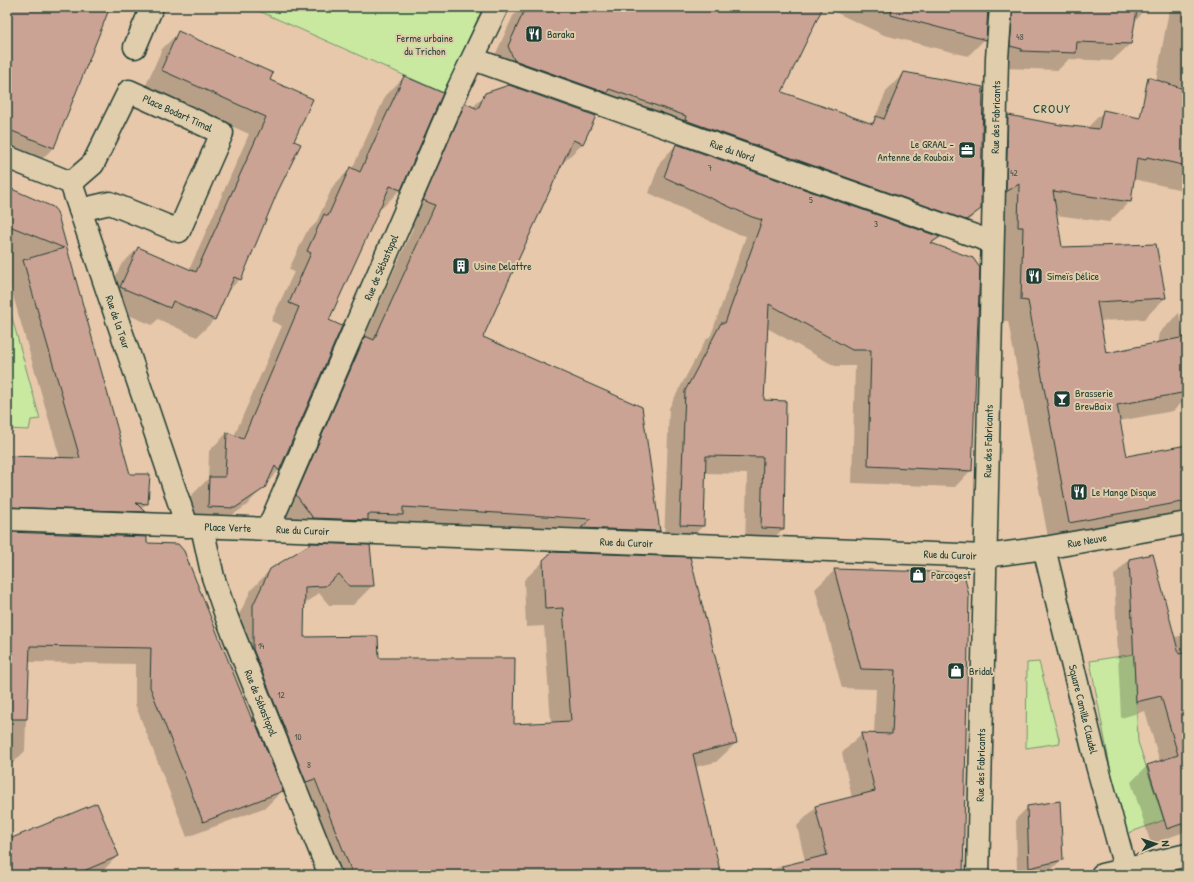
<svg xmlns="http://www.w3.org/2000/svg" width="1194" height="882" viewBox="0 0 1194 882" font-family="'Patrick Hand',sans-serif">
	<style>
		.green { fill: #c9e9a1; stroke: #74936a }
		.shadow { fill: #0003 }
		.building { fill: #cba394; stroke: #1f3d34 }
		.lines { fill: none; stroke-linecap: round; stroke-linejoin: round }
		.minor-casing { stroke: #1f3d34; stroke-width: 25 }
		.major-casing { stroke: #1f3d34; stroke-width: 25 }
		.minor { stroke: #e0cdab; stroke-width: 22 }
		.major { stroke: #e0cdab; stroke-width: 22 }
		.labels { text-anchor: middle; dominant-baseline: central; stroke-width: 4; stroke-linejoin: round; paint-order: stroke }
		.number-label { font-size: 9px; fill: #4a564c }
		.poi-label { font-size: 11px; fill: #1f3d34; stroke: #e0cdab; text-anchor: start }
		.park-label { font-size: 11px; fill: #284639; stroke: #e0cdab }
		.street-label { font-size: 11px; fill: #1f3d34; stroke: #e0cdab }
		.quarter-label { font-size: 13px; letter-spacing: 1px; fill: #1f3d34; stroke: #e0cdab }
	</style>
	<rect width="100%" height="100%" fill="#e7c8ab"/>
	<filter id="ink" filterUnits="userSpaceOnUse"><feTurbulence type="fractalNoise" baseFrequency=".025" numOctaves="2"/><feDisplacementMap in="SourceGraphic" scale="8" xChannelSelector="R" yChannelSelector="G"/><feConvolveMatrix kernelMatrix="1 2 1 2 8 2 1 2 1" color-interpolation-filters="sRGB"/></filter>
	<g filter="url(#ink)">
		<g class="green">
			<polygon points="250,7 483,7 444,93"/>
			<polygon points="7,300 40,419 31,420 29,430 7,429"/>
			<polygon points="1134,654 1138,742 1164,820 1123,835 1090,661"/>
			<polygon points="1039,662 1060,743 1026,748 1027,663"/>
		</g>
		<g class="shadow">
			<polygon points="7,7 109,7 53,148 31,170 7,160"/>
			<polygon points="522,7 822,7 781,92 870,124 874,120 887,90 904,73 980,209 963,226 491,64 513,16"/>
			<polygon points="824,7 1141,7 1140,16 1134,22 1130,44 1112,61 1069,59 1058,70 1005,68 991,13 988,13 985,39 968,56 884,35"/>
			<polygon points="1173,7 1187,7 1187,191 1133,179 1130,201 1109,222 1056,215 1061,248 1165,298 1144,319 1099,321 1105,354 1157,343 1159,333 1179,313 1187,354 1187,398 1173,411 1119,421 1126,457 1187,446 1187,517 1049,543 1008,321 1001,321 988,137 1009,116 1061,126 1086,129 1104,111 1139,119 1152,103 1169,10"/>
			<polygon points="179,32 269,80 293,141 276,193 240,279 226,293 215,319 197,337 158,319 152,325 103,304 121,265 138,248 189,270 249,134 145,87 162,49"/>
			<polygon points="404,77 441,94 400,190 382,208 379,207 328,321 341,327 278,471 246,506 216,526 190,524 191,496 208,479 209,451 227,433 234,436 282,326 271,321 294,272 289,269 306,233 316,223 333,186 351,168 352,169 386,95"/>
			<polygon points="486,94 595,116 582,144 561,165 481,338 659,531 637,553 274,518 343,360 363,340 413,228 402,223 443,127 466,104 473,107"/>
			<polygon points="676,145 938,237 932,244 971,470 955,487 852,483 855,366 835,366 767,328 763,401 783,529 766,545 745,545 747,474 704,473 703,526 686,542 664,542 669,408 705,341 711,335 746,236 735,233 649,193 660,162"/>
			<polygon points="7,188 56,212 129,475 147,503 141,509 144,512 128,527 7,523 7,457 60,458 7,275"/>
			<polygon points="1187,216 1187,232 1183,232"/>
			<polygon points="7,533 146,544 250,719 253,717 234,669 234,625 251,590 270,570 312,544 372,586 353,605 329,605 319,593 304,605 303,638 378,659 513,725 551,723 544,626 526,627 524,580 544,561 736,743 716,762 695,767 720,875 327,875 296,797 287,801 283,790 266,807 187,837 135,704 135,664 28,662 25,751 9,767 7,767"/>
			<polygon points="1129,560 1174,637 1187,635 1187,831 1151,844 1131,782 1147,766 1160,762 1145,711 1121,718 1114,575"/>
			<polygon points="835,570 963,574 962,875 746,875 805,861 797,826 816,807 852,798 842,753 861,734 874,734 876,689 842,688 815,589"/>
			<polygon points="1028,807 1062,859 1050,871 1034,875 1017,875 1016,819"/>
			<polygon points="7,841 117,856 99,875 7,875"/>
		</g>
		<g class="building">
			<polygon points="7,7 110,7 54,148 7,129"/>
			<polygon points="526,7 823,7 782,92 873,124 876,116 884,119 904,72 983,87 981,209 966,220 685,120 686,116 609,89 607,93 514,60 508,46"/>
			<polygon points="892,7 988,7 986,40 891,15"/>
			<polygon points="1013,7 1123,7 1137,10 1131,44 1077,42 1076,53 1021,51 1022,49 1010,46"/>
			<polygon points="178,31 273,73 270,80 313,99 294,141 301,144 277,193 241,280 234,277 215,320 173,301 170,308 120,287 138,247 196,272 266,117 161,70"/>
			<polygon points="404,76 443,93 401,190 390,186 329,320 342,326 279,471 275,466 265,488 235,508 208,507 209,477 225,477 227,432 243,439 299,307 289,303 311,253 307,251 324,214 328,216 350,167 360,172"/>
			<polygon points="1148,77 1187,90 1187,166 1147,157 1146,160 1137,158 1131,202 1053,191 1062,247 1156,244 1166,298 1097,302 1106,353 1185,337 1187,349 1187,392 1117,405 1127,456 1187,445 1187,501 1069,523 1028,301 1021,300 1023,227 1018,227 1019,184 1006,192 1008,115 1061,125 1099,129 1103,110 1140,118"/>
			<polygon points="509,85 596,116 583,144 573,140 483,337 642,407 660,531 581,528 591,519 403,507 403,515 368,514 368,520 313,518 296,495 365,336 374,340 435,205 423,200 465,103 478,109 485,93"/>
			<polygon points="676,144 940,237 931,243 973,258 980,268 972,471 868,466 871,350 852,350 769,304 764,400 786,401 784,529 761,528 763,457 706,456 704,526 680,525 685,391 721,323 725,323 762,220 752,217 664,177"/>
			<polygon points="7,187 53,207 57,212 130,474 150,474 148,504 136,503 145,512 7,507 7,456 80,458 23,260 64,248 7,225"/>
			<polygon points="7,532 147,537 147,543 178,544 184,551 253,722 253,716 283,791 203,822 150,687 151,648 30,646 27,719 7,719"/>
			<polygon points="312,543 370,545 374,586 349,586 339,574 325,586 305,587 304,637 378,636 379,658 515,658 514,724 571,721 563,608 545,609 543,560 552,552 690,557 737,743 693,754 721,875 353,875 315,779 306,782 253,649 253,605 270,569"/>
			<polygon points="1153,554 1179,654 1187,652 1187,822 1167,829 1147,765 1178,755 1161,696 1136,702 1129,559"/>
			<polygon points="834,569 964,573 969,596 963,875 783,875 782,866 827,855 815,806 875,791 861,733 892,734 895,670 861,669"/>
			<polygon points="1060,801 1063,860 1029,868 1027,806"/>
			<polygon points="97,803 119,856 74,875 7,875 7,840"/>
		</g>
		<g class="lines">
			<defs>
				<g id="minor">
					<polyline points="135,47 152,7"/>
					<path id="s1" d="M473,59L992,242"/>
					<path id="s2" d="M7,157L71,183L187,526"/>
					<path id="s3" d="M71,183L93,164L129,91L222,133L179,231L110,203L80,210"/>
					<path id="s4" d="M7,519L986,556L1044,548L1187,523"/>
					<path id="s5" d="M202,527L213,577L227,618L330,875"/>
					<path id="s6" d="M268,529L458,89L497,7"/>
					<path id="s7" d="M1044,548L1097,765L1127,875"/>
					<path id="s8" d="M978,875L997,58L1001,7"/>
				</g>
				<polyline id="major" points="1102,875 1187,855"/>
			</defs>
			<use href="#minor" class="minor-casing"/>
			<use href="#major" class="major-casing"/>
			<use href="#minor" class="minor"/>
			<use href="#major" class="major"/>
		</g>
	</g>
	<defs>
		<symbol id="restaurant-square" viewBox="-11 -11 22 22"><rect x="-9" y="-9" width="18" height="18" rx="4" fill="#1f3d34" stroke="#e0cdab"/><path d="M-5-6h1v4h1v-4h1v4h1v-4h1v5L-1.5 .5V6h-2V.5L-5-1ZM5-6V6H3V1.5H1.5Q1.5-4 5-6Z" fill="#fff"/></symbol>
		<symbol id="office-square" viewBox="-11 -11 22 22"><rect x="-9" y="-9" width="18" height="18" rx="4" fill="#1f3d34" stroke="#e0cdab"/><path d="M-6-3h4V-5.5h4V-3h4V5H-6ZM-1-4.5V-3h2v-1.5ZM-6 0V1H6V0Z" fill="#fff"/></symbol>
		<symbol id="building-square" viewBox="-11 -11 22 22"><rect x="-9" y="-9" width="18" height="18" rx="4" fill="#1f3d34" stroke="#e0cdab"/><path d="M-4-6H4V6H1V3H-1V6H-4ZM-2.5-4.3h1.7v1.8h-1.7ZM.8-4.3h1.7v1.8H.8ZM-2.5-1h1.7V.8h-1.7ZM.8-1h1.7V.8H.8Z" fill="#fff"/></symbol>
		<symbol id="bar-square" viewBox="-11 -11 22 22"><rect x="-9" y="-9" width="18" height="18" rx="4" fill="#1f3d34" stroke="#e0cdab"/><path d="M-6-5H6L.8 .8V4.5H3.5V6h-7V4.5H-.8V.8Z" fill="#fff"/></symbol>
		<symbol id="shop-square" viewBox="-11 -11 22 22"><rect x="-9" y="-9" width="18" height="18" rx="4" fill="#1f3d34" stroke="#e0cdab"/><path d="M-5-2.5h2.3a2.7 3.5 0 0 1 5.4 0H5L5.5 6h-11ZM-1.5-2.5h3a1.5 2.3 0 0 0-3 0Z" fill="#fff"/></symbol>
	</defs>
	<g fill-rule="evenodd">
		<use href="#restaurant-square" x="524" y="24" width="20" height="20"/>
		<use href="#office-square" x="957" y="140" width="20" height="20"/>
		<use href="#building-square" x="451" y="256" width="20" height="20"/>
		<use href="#restaurant-square" x="1024" y="266" width="20" height="20"/>
		<use href="#bar-square" x="1052" y="389" width="20" height="20"/>
		<use href="#restaurant-square" x="1069" y="482" width="20" height="20"/>
		<use href="#shop-square" x="908" y="565" width="20" height="20"/>
		<use href="#shop-square" x="946" y="661" width="20" height="20"/>
	</g>
	<g class="labels">
		<g class="number-label">
			<text x="1020" y="37">48</text>
			<text x="710" y="168">7</text>
			<text x="1014" y="173">42</text>
			<text x="811" y="200">5</text>
			<text x="876" y="224">3</text>
			<text x="261" y="646">14</text>
			<text x="281" y="695">12</text>
			<text x="298" y="737">10</text>
			<text x="309" y="765">8</text>
		</g>
		<g class="poi-label">
			<text x="547" y="34">Baraka</text>
			<text x="954" y="144" text-anchor="end">Le GRAAL -<tspan x="954" dy="13">Antenne de Roubaix</tspan></text>
			<text x="474" y="266">Usine Delattre</text>
			<text x="1047" y="276">Simeïs Délice</text>
			<text x="1075" y="393">Brasserie<tspan x="1075" dy="13">BrewBaix</tspan></text>
			<text x="1092" y="492">Le Mange Disque</text>
			<text x="931" y="575">Parcogest</text>
			<text x="969" y="671">Bridal</text>
		</g>
		<g class="park-label">
			<text x="425" y="38">Ferme urbaine<tspan x="425" dy="13">du Trichon</tspan></text>
		</g>
		<g class="street-label">
			<text stroke="none"><textPath href="#s3" startOffset="164">Place Bodart Timal</textPath></text>
			<text stroke="none"><textPath href="#s8" startOffset="758">Rue des Fabricants</textPath></text>
			<text stroke="none"><textPath href="#s1" startOffset="275">Rue du Nord</textPath></text>
			<text stroke="none"><textPath href="#s6" startOffset="285">Rue de Sébastopol</textPath></text>
			<text stroke="none"><textPath href="#s2" startOffset="216">Rue de la Tour</textPath></text>
			<text stroke="none"><textPath href="#s8" startOffset="434">Rue des Fabricants</textPath></text>
			<text stroke="none"><textPath href="#s4" startOffset="221">Place Verte</textPath></text>
			<text stroke="none"><textPath href="#s4" startOffset="296">Rue du Curoir</textPath></text>
			<text stroke="none"><textPath href="#s4" startOffset="1082">Rue Neuve</textPath></text>
			<text stroke="none"><textPath href="#s4" startOffset="620">Rue du Curoir</textPath></text>
			<text stroke="none"><textPath href="#s4" startOffset="944">Rue du Curoir</textPath></text>
			<text stroke="none"><textPath href="#s5" startOffset="186">Rue de Sébastopol</textPath></text>
			<text stroke="none"><textPath href="#s7" startOffset="166">Square Camille Claudel</textPath></text>
			<text stroke="none"><textPath href="#s8" startOffset="110">Rue des Fabricants</textPath></text>
		</g>
		<g class="quarter-label">
			<text x="1052" y="108">CROUY</text>
		</g>
	</g>
	<rect width="1194" height="882" fill="none" stroke="#e0cdab" stroke-width="24"/>
	<rect x="12" y="12" width="1170" height="858" fill="none" stroke="#1f3d34" stroke-width="1.5" filter="url(#ink)"/>
	<g transform="translate(1156 844) rotate(87)" stroke="#e0cdab" stroke-width="3" paint-order="stroke">
	<path d="M0-3L7 15L0 10L-7 15Z" fill="#1f3d34"/>
	<text y="-6" font-size="11" font-weight="bold" text-anchor="middle" fill="#1f3d34">N</text>
	</g>
</svg>
